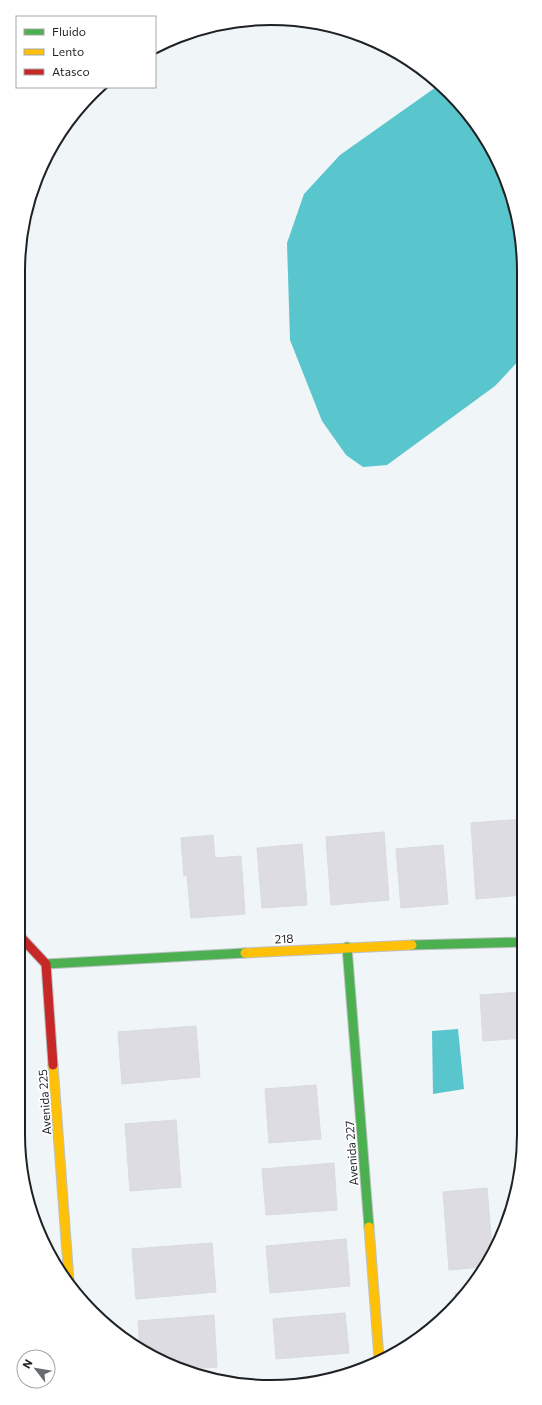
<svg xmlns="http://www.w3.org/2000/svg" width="542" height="1405" viewBox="0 0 542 1405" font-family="Commissioner,sans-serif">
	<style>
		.water { fill: #59c5cd }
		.building { fill: #dcdce2; stroke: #d9dbde }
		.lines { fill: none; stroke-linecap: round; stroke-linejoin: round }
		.fast-casing { stroke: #bec1c4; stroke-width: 11 }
		.slow-casing { stroke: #bec1c4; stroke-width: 11 }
		.jam-casing { stroke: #bec1c4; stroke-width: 11 }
		.fast { stroke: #4caf50; stroke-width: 9 }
		.slow { stroke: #ffc107; stroke-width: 9 }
		.jam { stroke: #c62828; stroke-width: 9 }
		.labels { text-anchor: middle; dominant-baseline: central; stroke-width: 3.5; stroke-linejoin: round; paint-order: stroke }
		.street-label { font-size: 12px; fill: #1f2224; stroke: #fff }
		.rim { fill: none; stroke: #1f2224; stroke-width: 2 }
	</style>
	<rect width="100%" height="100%" fill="#f0f5f8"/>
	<g class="water">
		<polygon points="439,85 461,104 498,159 522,238 522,357 495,386 387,465 363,467 346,455 322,421 290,340 287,243 304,194 340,155"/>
		<polygon points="458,1029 464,1089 433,1094 432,1031"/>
	</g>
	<g class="building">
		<polygon points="523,819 523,895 476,899 471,823"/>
		<polygon points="384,832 389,900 331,905 326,837"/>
		<polygon points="213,835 215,858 241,856 245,914 191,918 187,875 184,876 181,838"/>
		<polygon points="302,844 307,905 262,908 257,848"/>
		<polygon points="443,845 448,904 401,908 396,849"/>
		<polygon points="520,992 524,1018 524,1038 483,1041 480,995"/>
		<polygon points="196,1026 200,1077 122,1084 118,1032"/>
		<polygon points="316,1085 321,1139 269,1143 265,1089"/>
		<polygon points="176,1120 181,1187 130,1191 125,1124"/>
		<polygon points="334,1163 337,1210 266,1215 262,1169"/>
		<polygon points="487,1188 492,1248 482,1267 449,1270 443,1192"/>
		<polygon points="346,1239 350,1286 270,1293 266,1246"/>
		<polygon points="212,1243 216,1292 136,1299 132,1249"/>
		<polygon points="468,1292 456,1303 455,1293"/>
		<polygon points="345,1313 349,1353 276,1359 273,1319"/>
		<polygon points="214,1315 217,1367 192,1369 145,1353 140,1349 138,1321"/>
		<polygon points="332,1377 321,1382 272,1384 272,1382"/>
	</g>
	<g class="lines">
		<defs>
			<g id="fast">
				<polyline points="412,945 524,942"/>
				<polyline points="347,947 369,1227"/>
				<polyline points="46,964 245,953"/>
			</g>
			<g id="slow">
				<polyline points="245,953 412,945"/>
				<polyline points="53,1065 69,1280"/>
				<polyline points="369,1227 379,1358"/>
			</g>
			<polyline id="jam" points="18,934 46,964 53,1065"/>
		</defs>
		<use href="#fast" class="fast-casing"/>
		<use href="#slow" class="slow-casing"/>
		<use href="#jam" class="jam-casing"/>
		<use href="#fast" class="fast"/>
		<use href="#slow" class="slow"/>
		<use href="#jam" class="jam"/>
	</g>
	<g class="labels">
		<g class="street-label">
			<text transform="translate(284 938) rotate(-3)">218</text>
			<text transform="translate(44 1102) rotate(-94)">Avenida 225</text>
			<text transform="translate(351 1153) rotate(-94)">Avenida 227</text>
		</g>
	</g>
	<path d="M0 0H542V1405H0ZM271 25H271A246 246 0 0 1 517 271V1134A246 246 0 0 1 271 1380H271A246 246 0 0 1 25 1134V271A246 246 0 0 1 271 25Z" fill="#fff" fill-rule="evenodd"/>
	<path class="rim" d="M271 25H271A246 246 0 0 1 517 271V1134A246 246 0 0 1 271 1380H271A246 246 0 0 1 25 1134V271A246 246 0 0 1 271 25Z"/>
	<rect x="16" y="16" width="140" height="72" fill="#ffffff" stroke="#a5a7a7"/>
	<rect x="24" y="29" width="20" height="6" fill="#4caf50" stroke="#a5a7a7"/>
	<text x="52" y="36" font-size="12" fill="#1f2224">Fluido</text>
	<rect x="24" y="49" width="20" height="6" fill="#ffc107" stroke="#a5a7a7"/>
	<text x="52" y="56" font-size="12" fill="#1f2224">Lento</text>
	<rect x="24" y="69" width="20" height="6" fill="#c62828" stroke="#a5a7a7"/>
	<text x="52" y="76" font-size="12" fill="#1f2224">Atasco</text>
	<g transform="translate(36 1369) rotate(301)"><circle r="19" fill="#ffffff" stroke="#a5a7a7"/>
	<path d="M0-3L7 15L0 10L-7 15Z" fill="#686c6e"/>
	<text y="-6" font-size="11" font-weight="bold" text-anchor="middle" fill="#1f2224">N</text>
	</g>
</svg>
